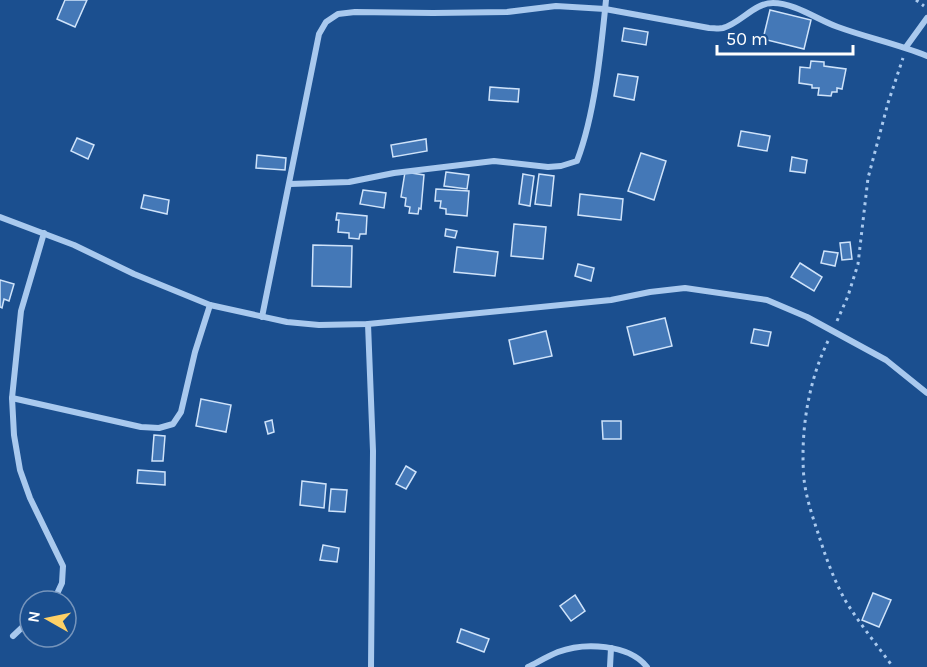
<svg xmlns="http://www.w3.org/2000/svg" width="927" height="667" viewBox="0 0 927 667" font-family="Karla,sans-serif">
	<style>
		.building { fill: #4478b7; stroke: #cfe3fa; stroke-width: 1.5 }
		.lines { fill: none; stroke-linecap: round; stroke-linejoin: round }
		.path { stroke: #a9c9ee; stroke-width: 3; stroke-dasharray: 3 4.5; stroke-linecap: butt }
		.minor { stroke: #a9c9ee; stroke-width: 6 }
	</style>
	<rect width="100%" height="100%" fill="#1b4f8f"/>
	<g class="building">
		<polygon points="65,0 87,0 75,27 57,19"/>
		<polygon points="770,10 811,20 804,49 763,39"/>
		<polygon points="624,28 648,32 646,45 622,41"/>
		<polygon points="811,61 824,62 824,66 846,69 842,89 837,88 837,92 832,92 831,96 818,95 819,88 812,88 812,85 799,83 800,67 810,68"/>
		<polygon points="618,74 638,77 634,100 614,96"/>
		<polygon points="490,87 519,89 518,102 489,100"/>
		<polygon points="741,131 770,136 767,151 738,146"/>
		<polygon points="77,138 94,145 88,159 71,151"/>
		<polygon points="426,139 427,151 393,157 391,145"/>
		<polygon points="641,153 666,161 654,200 628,191"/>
		<polygon points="257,155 286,158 285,170 256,168"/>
		<polygon points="792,157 807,160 805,173 790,171"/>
		<polygon points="405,172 424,175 421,209 419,208 418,214 409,213 410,207 405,206 406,198 401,197"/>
		<polygon points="446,172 469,175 467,189 444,186"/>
		<polygon points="523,174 534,176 530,206 519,204"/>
		<polygon points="539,174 554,176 551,206 535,204"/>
		<polygon points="436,189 469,191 467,216 446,214 446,209 440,208 441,201 435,201"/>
		<polygon points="363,190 386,193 384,208 360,204"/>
		<polygon points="580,194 623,199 621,220 578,215"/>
		<polygon points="144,195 169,200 167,214 141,208"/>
		<polygon points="337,213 367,216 366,234 360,234 359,239 349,238 349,233 338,232 339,220 336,220"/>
		<polygon points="514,224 546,227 543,259 511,256"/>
		<polygon points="446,229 457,231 455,238 445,236"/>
		<polygon points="850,242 852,259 842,260 840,243"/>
		<polygon points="313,245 352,246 351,287 312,286"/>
		<polygon points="457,247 498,252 495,276 454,272"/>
		<polygon points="824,251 838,253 835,266 821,263"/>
		<polygon points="800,263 822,277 814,291 791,277"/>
		<polygon points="578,264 594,268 591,281 575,276"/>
		<polygon points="0,280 14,284 9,301 4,299 2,308 0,307"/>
		<polygon points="665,318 672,346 634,355 627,327"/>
		<polygon points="754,329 771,332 768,346 751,343"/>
		<polygon points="546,331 552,356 514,364 509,340"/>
		<polygon points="201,399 231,405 226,432 196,426"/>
		<polygon points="272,420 274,432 268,434 265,422"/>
		<polygon points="602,421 621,421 621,439 603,439"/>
		<polygon points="154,435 165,436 163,461 152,461"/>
		<polygon points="406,466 416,472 406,489 396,484"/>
		<polygon points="138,470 165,472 165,485 137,483"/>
		<polygon points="302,481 326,484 324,508 300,505"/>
		<polygon points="331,489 347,490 345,512 329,511"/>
		<polygon points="323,545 339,548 337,562 320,560"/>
		<polygon points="873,593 891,600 879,627 862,620"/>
		<polygon points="575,595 585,611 571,621 560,606"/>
		<polygon points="461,629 489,639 484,652 457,642"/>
	</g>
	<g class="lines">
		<g class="path">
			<polyline points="916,0 924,6"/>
			<polyline points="837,321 848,296 858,264 868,178 888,103 903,58"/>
			<path d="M828,341C808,382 800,433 804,479C806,498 813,518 819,536C826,558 834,580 845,600C859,623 877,645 893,667"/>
		</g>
		<g class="minor">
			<polyline points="906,47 927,18"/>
			<path d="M290,184L349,182L394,173L494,161L548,167L561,166L577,161C595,114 601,50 606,0"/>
			<polyline points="0,217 74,245 134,274 210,305 287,322 319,325 368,324 611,300 650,292 685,288 767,300 807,317 886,360 927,393"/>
			<polyline points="44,233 21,311 12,398 14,435 20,470 30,498 63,566 62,583 56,596 50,601"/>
			<path d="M262,317L319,34L326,22L338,14L355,12L433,13L507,12L556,6L605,9L709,28C714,28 719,29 723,28C741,23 754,3 773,3C795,3 818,20 838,27C868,38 898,44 927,56"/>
			<polyline points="368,324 373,451 371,667"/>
			<polyline points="12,398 141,427 159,428 173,424 181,412 195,352 210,305"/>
			<polyline points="13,636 30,620"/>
			<path d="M528,667C538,662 548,656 558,652C584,642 629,644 647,667"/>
			<polyline points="610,667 611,648"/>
		</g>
	</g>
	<g transform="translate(48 619) rotate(279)"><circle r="28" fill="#1b4f8f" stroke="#7695bc" stroke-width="1.5"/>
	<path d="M0-4.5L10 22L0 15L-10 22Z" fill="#ffd166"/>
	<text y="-9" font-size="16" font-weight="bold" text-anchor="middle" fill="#ffffff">N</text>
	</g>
	<path d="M717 45v9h136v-9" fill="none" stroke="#ffffff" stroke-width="3"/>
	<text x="726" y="45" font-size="18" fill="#ffffff" stroke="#1b4f8f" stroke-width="4.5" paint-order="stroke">50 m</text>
</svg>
